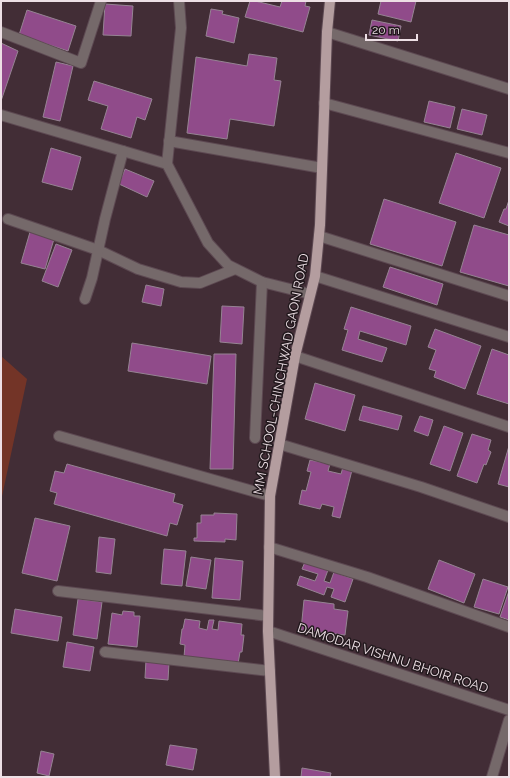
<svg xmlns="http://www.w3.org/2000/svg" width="510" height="778" viewBox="0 0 510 778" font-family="Raleway,sans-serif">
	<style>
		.green { fill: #733427 }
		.building { fill: #904b8a; stroke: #968393 }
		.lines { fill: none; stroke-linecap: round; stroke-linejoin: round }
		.minor-casing { stroke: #5d4952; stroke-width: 12 }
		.major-casing { stroke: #5d4952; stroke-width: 12 }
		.minor { stroke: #75696a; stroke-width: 10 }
		.major { stroke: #b49d9f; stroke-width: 10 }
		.labels { text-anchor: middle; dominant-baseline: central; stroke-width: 3; stroke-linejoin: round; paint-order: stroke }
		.street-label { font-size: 13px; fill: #eddfe5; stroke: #22191d }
	</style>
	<rect width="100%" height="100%" fill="#422d36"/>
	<polygon class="green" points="1,356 27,379 1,501"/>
	<g class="building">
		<polygon points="250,1 255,1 280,7 282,1 306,1 305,6 310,7 303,32 245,17"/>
		<polygon points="381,1 416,1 411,22 378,14"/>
		<polygon points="105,4 133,6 131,36 103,35"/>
		<polygon points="211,9 223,11 222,14 239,18 234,43 206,36"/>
		<polygon points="27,10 76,26 68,51 19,35"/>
		<polygon points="372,20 401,26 398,41 369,35"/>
		<polygon points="1,43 18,51 1,101"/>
		<polygon points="249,54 277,58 274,80 281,81 274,126 230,119 227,139 187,133 196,57 247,66"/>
		<polygon points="56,62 73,66 60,121 43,117"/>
		<polygon points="94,81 152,99 145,120 137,117 131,138 101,129 108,106 88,100"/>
		<polygon points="429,101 455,107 450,128 424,122"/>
		<polygon points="462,109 487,115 482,135 457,129"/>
		<polygon points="51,148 81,157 72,190 42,182"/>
		<polygon points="456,153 501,168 484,218 439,203"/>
		<polygon points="125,169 154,181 147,197 119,184"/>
		<polygon points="384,199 456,222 442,266 370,244"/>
		<polygon points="509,200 509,226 499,222 504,209 506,209"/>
		<polygon points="474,225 509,235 509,286 460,272"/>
		<polygon points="30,232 54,239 45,269 21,263"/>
		<polygon points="56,244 72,250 58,287 42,281"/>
		<polygon points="390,267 443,284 437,305 383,287"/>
		<polygon points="146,285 164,289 161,306 142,302"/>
		<polygon points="222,306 244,307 242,344 220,342"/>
		<polygon points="351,307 411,326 406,345 360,331 358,339 387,348 382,362 342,350 348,330 344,329"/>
		<polygon points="435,329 481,346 465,389 434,377 436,371 429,369 436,350 428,347"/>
		<polygon points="132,343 211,356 207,384 128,371"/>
		<polygon points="492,349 509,355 509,404 477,394"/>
		<polygon points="214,354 236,354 233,469 210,469"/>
		<polygon points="315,383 355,395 345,431 305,419"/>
		<polygon points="363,406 402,416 398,430 359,420"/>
		<polygon points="420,416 433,420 428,436 414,431"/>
		<polygon points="444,426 463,433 450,471 430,464"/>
		<polygon points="472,434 491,440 488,450 491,452 486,465 484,464 477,483 457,476"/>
		<polygon points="509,446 509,487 498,484"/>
		<polygon points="310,460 330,464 328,471 341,474 343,467 352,470 340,518 332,516 334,507 322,504 320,509 299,504 302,490 306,491 311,472 307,471"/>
		<polygon points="67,464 175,494 173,502 183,505 177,525 170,523 167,536 54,504 57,493 50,491 55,471 64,473"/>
		<polygon points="214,513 237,514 236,540 225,539 225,542 194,541 194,538 197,538 197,523 201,523 201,515 214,515"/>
		<polygon points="35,518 70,526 57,581 22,573"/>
		<polygon points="99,537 115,539 111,574 96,572"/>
		<polygon points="164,549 186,551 182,586 161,584"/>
		<polygon points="191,557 211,560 206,589 186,586"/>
		<polygon points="215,558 243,561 240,600 212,598"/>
		<polygon points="439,560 475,574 464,603 428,589"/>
		<polygon points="305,562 328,570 324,581 330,583 334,572 353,579 345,602 331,597 334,589 327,587 324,595 297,585 300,576 315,581 318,574 302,569"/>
		<polygon points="483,579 508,587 499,614 474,607"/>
		<polygon points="509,591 509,620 500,617"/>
		<polygon points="78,599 102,602 97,639 73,635"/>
		<polygon points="304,600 334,604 334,609 348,611 345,635 301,630"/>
		<polygon points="15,609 62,617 58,641 11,633"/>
		<polygon points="123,611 134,612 134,616 140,616 137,647 108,644 112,613 122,615"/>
		<polygon points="185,619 200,621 199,628 207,630 209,620 214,620 212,629 218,630 219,621 242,624 241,635 244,635 242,652 240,652 238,664 184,657 185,645 180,644 182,629 183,629"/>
		<polygon points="67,642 94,647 90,671 63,667"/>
		<polygon points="146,660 169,663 168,680 145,678"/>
		<polygon points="170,745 197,749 193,770 166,765"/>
		<polygon points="41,751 54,754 49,776 37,773"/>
		<polygon points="302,768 331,773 330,777 301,777"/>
	</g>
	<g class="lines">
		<defs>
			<g id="minor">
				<polyline points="1,32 81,63 101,1"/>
				<polyline points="327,32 509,89"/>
				<polyline points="324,103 509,153"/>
				<polyline points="1,115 167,164 208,243 228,265 262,282 310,294"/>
				<polyline points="169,141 322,168"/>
				<polyline points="167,164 181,28 179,1"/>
				<polyline points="8,219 98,250 138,269 181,282 200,283 235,269"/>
				<polyline points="319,236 509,296"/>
				<polyline points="315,276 509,337"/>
				<polyline points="85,299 92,278 105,219 123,151"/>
				<polyline points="295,356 509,427"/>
				<polyline points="59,436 270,496"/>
				<polyline points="255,438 262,282"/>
				<polyline points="279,444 421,487 509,517"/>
				<polyline points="269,547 367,577 509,627"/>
				<polyline points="58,591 268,616"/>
				<polyline points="268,631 509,710"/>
				<polyline points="105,652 270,671"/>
				<polyline points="492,777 509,720"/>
			</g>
			<polyline id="major" points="275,777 268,631 270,496 295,356 315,276 320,225 327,32 330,1"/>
		</defs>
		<use href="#minor" class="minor-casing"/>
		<use href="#major" class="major-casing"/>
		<use href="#minor" class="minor"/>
		<use href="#major" class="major"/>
	</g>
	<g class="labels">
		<g class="street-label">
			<text transform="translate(281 374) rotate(-79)">MM SCHOOL-CHINCHWAD GAON ROAD</text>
			<text transform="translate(393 658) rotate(18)">DAMODAR VISHNU BHOIR ROAD</text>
		</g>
	</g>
	<rect width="510" height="778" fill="none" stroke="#eddfe5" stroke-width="4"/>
	<path d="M366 34v6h51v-6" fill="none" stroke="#eddfe5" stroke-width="2"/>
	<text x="372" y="34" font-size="12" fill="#eddfe5" stroke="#22191d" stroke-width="3" paint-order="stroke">20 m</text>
</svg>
